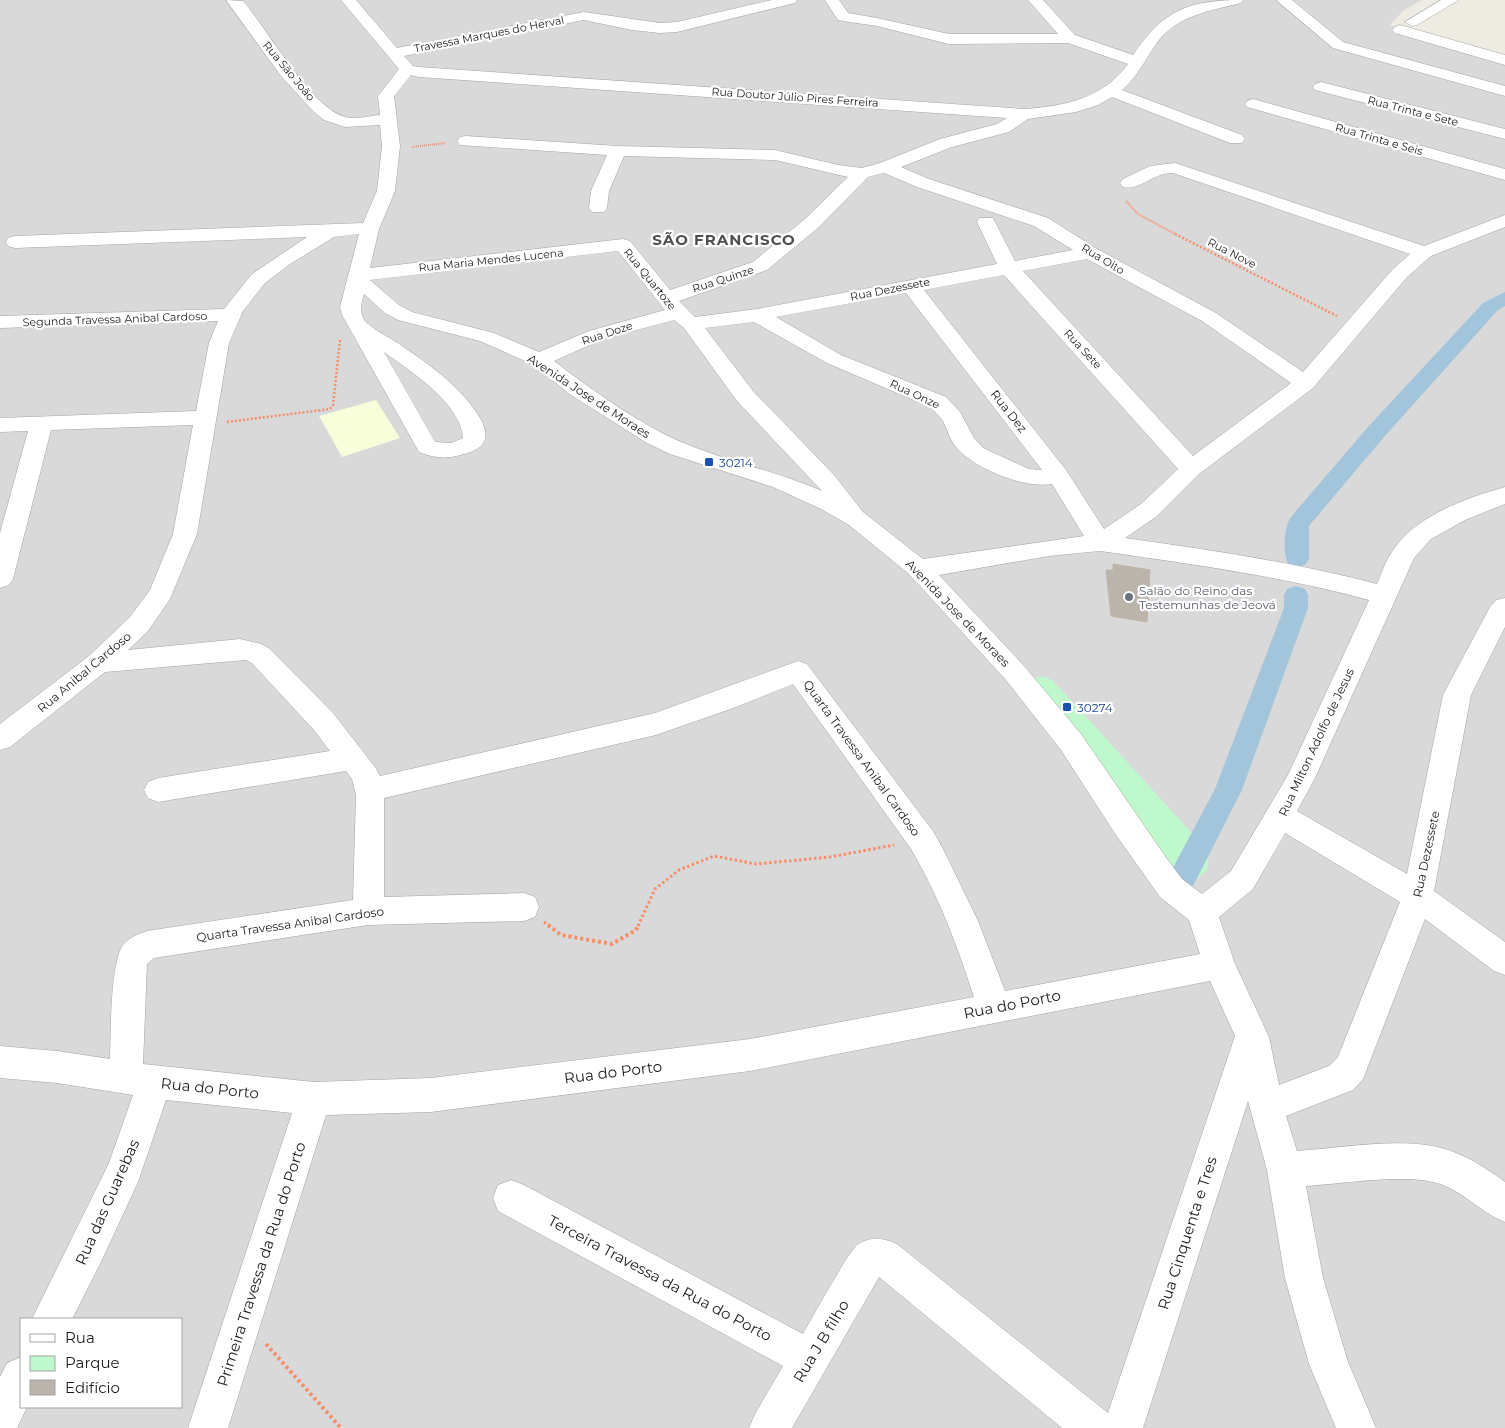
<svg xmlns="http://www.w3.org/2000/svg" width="1505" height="1428" viewBox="0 0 1505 1428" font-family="Montserrat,sans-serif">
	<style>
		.residential { fill: #dad9d9; fill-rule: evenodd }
		.education { fill: #f8feda }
		.park { fill: #bef8cc }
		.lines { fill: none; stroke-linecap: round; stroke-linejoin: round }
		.canal { fill: #a3c5db; fill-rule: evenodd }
		.building { fill: #bab4ab; stroke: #bfb4a5 }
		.minor-casing { stroke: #a3a3a3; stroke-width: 1 }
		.path-far3 { stroke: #f78e69; stroke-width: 2; stroke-dasharray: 1 1; stroke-linecap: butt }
		.path-far2 { stroke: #f78e69; stroke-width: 2.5; stroke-dasharray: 2 2; stroke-linecap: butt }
		.path-far1 { stroke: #f78e69; stroke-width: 3; stroke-dasharray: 2.5 2.5; stroke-linecap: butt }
		.path { stroke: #f78e69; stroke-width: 4; stroke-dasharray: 3 3; stroke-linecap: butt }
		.minor { fill: #fff; fill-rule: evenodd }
		.transit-dot { fill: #1a4fb4; stroke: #fff; stroke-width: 2 }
		.worship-dot { fill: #6b7280; stroke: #fff; stroke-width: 2 }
		.labels { text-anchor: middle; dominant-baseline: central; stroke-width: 4.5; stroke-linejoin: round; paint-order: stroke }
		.far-street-label { font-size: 11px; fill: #1c1c1c; stroke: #fff }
		.street-label { font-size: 12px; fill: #1c1c1c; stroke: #fff }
		.transit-label { font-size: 12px; fill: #164399; stroke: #fff; text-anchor: start }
		.worship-label { font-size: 12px; fill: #5b616d; stroke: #fff; text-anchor: start }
		.far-district-label { font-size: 15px; font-weight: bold; letter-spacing: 1px; fill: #4f4f4f; stroke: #fff }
		.near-street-label { font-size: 15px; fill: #1c1c1c; stroke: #fff }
	</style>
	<rect width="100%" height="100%" fill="#edebe2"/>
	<path class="residential" d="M0,0H1422L1404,10L1390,25L1505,57V1428H0ZM21,1319H181V1407H21Z"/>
	<polygon class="education" points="376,400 400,438 342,457 319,416"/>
	<polygon class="park" points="1043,676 1052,680 1082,712 1209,852 1207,870 1197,879 1176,878 1035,679"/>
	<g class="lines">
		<g class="canal">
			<path d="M1505,292V306L1497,311L1384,437L1309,526V559L1305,565L1297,567L1289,565C1282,554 1284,529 1290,518L1368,427L1483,303Z"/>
			<polygon points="1296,586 1305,589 1308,595 1308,608 1242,790 1193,886 1183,890 1173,886 1168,877 1215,789 1284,608 1284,595 1287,589"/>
		</g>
	</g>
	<polygon class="building" points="1113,564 1150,570 1147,622 1111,616 1106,570 1113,570"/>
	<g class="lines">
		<defs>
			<g id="minor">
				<path d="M226,0L243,1C267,28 310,107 345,117C355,120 369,116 380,115L378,96L399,69L341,0H356L397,48L584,12L660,23L677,22L772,0H797L795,3L677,32L660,33L632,30L584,20L404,56L413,66L419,67L1024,109C1065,106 1102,99 1128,64L1068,43L949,44L877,26L843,21L838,20L825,0H839L848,13L877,18L949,34H1058L1028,0H1043L1075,35L1133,55C1164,9 1190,0 1243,0L1241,3C1209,11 1177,15 1156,44C1145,60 1138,76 1122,90L1242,135L1245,139L1242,143H1230L1112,97L1098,105L1076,112L1028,119L1009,132L952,147L901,167L929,179L1048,218L1097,249L1216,313L1303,372L1393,269L1410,254L1173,173C1154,172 1140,191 1123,187L1120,183L1123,179L1150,166L1175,163L1424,246L1505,215V227L1431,256L1407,277L1313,388L1199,474L1157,516L1125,538C1210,550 1293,562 1377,584C1382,573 1386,559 1394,549C1417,515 1467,498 1505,487V504L1465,520L1431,539L1414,558L1314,780L1297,811L1407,874L1443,695L1490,607L1496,600L1505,598V627L1471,695L1434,891L1505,942V975L1494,971L1425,919L1363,1079L1353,1090L1286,1116L1297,1151C1340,1148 1401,1137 1441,1148C1465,1154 1486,1168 1505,1182V1222C1482,1213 1466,1194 1443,1185C1411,1172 1342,1184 1306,1186L1323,1278L1348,1362L1376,1428H1336L1309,1364L1285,1278L1267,1170L1248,1101L1143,1428H1062L879,1277L792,1428H749L755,1414L783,1366L498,1211L493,1198L498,1185L511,1180L524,1185L803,1334C811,1320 849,1251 857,1245C871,1236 883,1238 897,1244L1108,1413L1235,1036L1210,981L750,1071L431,1112L326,1115L228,1428H188L292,1113L166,1100L138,1182L100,1264L72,1319H32L109,1163L133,1095L57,1083L0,1078V1046L57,1051L110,1059C111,1035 110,959 124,944C130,937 139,934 147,931L353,900L356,795L352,779L346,771L158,802L148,798L144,790L148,782L158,778L330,751L313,729L252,663L246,660L105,672L10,747L0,750V724L89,656L130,617L150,590L173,534L193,425L51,430L13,579L9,585L0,588V533L28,431L0,432V418L196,411L209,343L218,321L0,328V316L224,309L252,274L307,237L15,248L8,246L6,242L8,238L15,236L363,223L377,191L382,146L380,125L345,127L324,120L314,112L281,76ZM411,75L419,77L1007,118L997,124L940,139L880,163L862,168L838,165L775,150L618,146L466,136L460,137L457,141L460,145L607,155L591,191L589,208L592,212H604L607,208L609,191L624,156L775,160L848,177L805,219L753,262L670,290L630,241L623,239L370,268L379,229L395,191L400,146L394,96ZM884,173L917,187L1034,226L1073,250L1015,261L995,222L993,218H979L977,222L997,264L757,309L695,317L679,301L767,270L819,227L868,177ZM359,234L340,307L342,315L419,452C431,457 443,459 456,456C479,451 494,443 480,418C461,386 426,362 396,342C387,336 374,330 367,323C358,315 361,304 364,294L385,313L398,320L480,341L532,364L571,395L647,443L670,454L773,487L821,509L849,525L909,574L1006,680L1061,750L1114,832L1160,897L1189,920L1200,954L1005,991L978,921L944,851L933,831L807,664L798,661L655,713L380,776L375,767L333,713L270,649L261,644L240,639L128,650L148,631L170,599L197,534L229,343L243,311L265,283L290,264L334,237ZM618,251L665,310L589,331L539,352L494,333L412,312L399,305L370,280ZM1087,259L1202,321L1291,383L1193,456L1023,271ZM1004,275L1178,469L1141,504L1104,529L1066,470L924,290ZM906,293L1042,470L1029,469L983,448L974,438L960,412L946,397L841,355L776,317ZM674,320L684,328L737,401L822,491C778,472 730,462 686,444C642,426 592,390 554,361L603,339ZM754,322L827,363L930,407C934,411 940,416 943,421C948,430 950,441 957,448C975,469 1025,489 1052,484L1084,536L923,559L863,512L834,475L753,391L705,328ZM384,352C410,371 461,403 463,438L451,443L435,442ZM1100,551C1191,564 1281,576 1369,600L1288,775L1231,871L1202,894L1182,879L1167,859L1081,734L1024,666L939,575L1049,556ZM793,684L911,849C939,896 957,945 974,997L750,1039L431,1078L314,1082L143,1064L147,964L154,958L368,925L524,921L535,917L539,907L535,897L524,893L384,897V798L656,735L736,707ZM1285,833L1400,902L1338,1057L1329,1066L1279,1085L1269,1037L1235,964L1219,917L1253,889Z"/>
				<polygon points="1276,0 1292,0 1343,42 1505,86 1505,96 1333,48"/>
				<polygon points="1441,0 1459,0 1417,25 1412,26 1405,22"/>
				<polygon points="1400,25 1505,55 1505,65 1395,33 1392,30 1395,27"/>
				<polygon points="1321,82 1505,129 1505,139 1315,90 1313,87 1315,84"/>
				<polygon points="1253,99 1505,169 1505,180 1247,107 1245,104 1247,101"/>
				<polygon points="21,1357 21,1407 27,1407 17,1428 0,1428 0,1377 7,1363"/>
			</g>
		</defs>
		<use href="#minor" class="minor-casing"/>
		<g class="path-far3">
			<polyline points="412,147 446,143"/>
			<polyline points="1126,201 1138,214 1177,235"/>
		</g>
		<g class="path-far2">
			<polyline points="1175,234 1337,316"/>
			<polyline points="227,422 330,409 333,405 340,340 342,339"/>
		</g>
		<g class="path-far1">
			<polyline points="544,922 550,926"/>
			<polyline points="638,926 655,889 679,870 714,856 756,864 830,857 894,845"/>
		</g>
		<g class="path">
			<polyline points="548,925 561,935 612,944 636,930 638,925"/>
			<polyline points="266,1344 341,1428"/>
		</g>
		<use href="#minor" class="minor"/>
	</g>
	<g class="transit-dot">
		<rect x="704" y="457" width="10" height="10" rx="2.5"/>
		<rect x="1062" y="702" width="10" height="10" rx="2.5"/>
	</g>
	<circle class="worship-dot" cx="1129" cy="597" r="5"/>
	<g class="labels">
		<g class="far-street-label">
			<text transform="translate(489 34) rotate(-11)">Travessa Marques do Herval</text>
			<text transform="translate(289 71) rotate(50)">Rua São João</text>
			<text transform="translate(795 97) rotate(4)">Rua Doutor Júlio Pires Ferreira</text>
			<text transform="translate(1413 111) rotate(14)">Rua Trinta e Sete</text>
			<text transform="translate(1379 139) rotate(16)">Rua Trinta e Seis</text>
			<text transform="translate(1232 253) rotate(27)">Rua Nove</text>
			<text transform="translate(1103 259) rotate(31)">Rua Oito</text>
			<text transform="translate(491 260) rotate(-6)">Rua Maria Mendes Lucena</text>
			<text transform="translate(650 279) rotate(51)">Rua Quartoze</text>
			<text transform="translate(723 279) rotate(-18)">Rua Quinze</text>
			<text transform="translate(890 289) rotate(-11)">Rua Dezessete</text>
			<text transform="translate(115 319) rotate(-2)">Segunda Travessa Anibal Cardoso</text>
			<text transform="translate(607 333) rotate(-18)">Rua Doze</text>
			<text transform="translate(1083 349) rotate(47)">Rua Sete</text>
			<text transform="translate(915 394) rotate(25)">Rua Onze</text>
		</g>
		<g class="street-label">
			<text transform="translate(589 396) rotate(33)">Avenida Jose de Moraes</text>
			<text transform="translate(1009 411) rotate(52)">Rua Dez</text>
			<text transform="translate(958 613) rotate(46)">Avenida Jose de Moraes</text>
			<text transform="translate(84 672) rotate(-40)">Rua Anibal Cardoso</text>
			<text transform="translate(1316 742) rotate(-65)">Rua Milton Adolfo de Jesus</text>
			<text transform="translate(862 758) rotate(54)">Quarta Travessa Anibal Cardoso</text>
			<text transform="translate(1426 854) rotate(-78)">Rua Dezessete</text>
			<text transform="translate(290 924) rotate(-8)">Quarta Travessa Anibal Cardoso</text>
		</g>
		<g class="transit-label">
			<text x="719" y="462">30214</text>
			<text x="1077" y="707">30274</text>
		</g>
		<g class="worship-label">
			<text x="1139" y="590">Salão do Reino das<tspan x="1139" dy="14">Testemunhas de Jeová</tspan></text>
		</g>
		<g class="far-district-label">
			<text x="724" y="239">SÃO FRANCISCO</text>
		</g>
		<g class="near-street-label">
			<text transform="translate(1012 1004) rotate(-11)">Rua do Porto</text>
			<text transform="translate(613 1072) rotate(-7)">Rua do Porto</text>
			<text transform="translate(210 1088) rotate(6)">Rua do Porto</text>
			<text transform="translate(107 1202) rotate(-66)">Rua das Guarebas</text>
			<text transform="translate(1187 1233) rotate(-72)">Rua Cinquenta e Tres</text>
			<text transform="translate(261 1264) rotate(-72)">Primeira Travessa da Rua do Porto</text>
			<text transform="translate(660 1278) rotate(28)">Terceira Travessa da Rua do Porto</text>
			<text transform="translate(821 1341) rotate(-59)">Rua J B filho</text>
		</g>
	</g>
	<rect x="20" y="1318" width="162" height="90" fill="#ffffff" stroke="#a4a4a4"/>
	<rect x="30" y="1334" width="25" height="8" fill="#ffffff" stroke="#a4a4a4"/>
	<text x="65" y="1343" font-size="15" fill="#1c1c1c">Rua</text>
	<rect x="30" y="1356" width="25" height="15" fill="#bef8cc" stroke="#a4a4a4"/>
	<text x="65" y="1368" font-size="15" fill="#1c1c1c">Parque</text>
	<rect x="30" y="1380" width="25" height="15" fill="#bab4ab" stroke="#a4a4a4"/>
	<text x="65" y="1393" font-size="15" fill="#1c1c1c">Edifício</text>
</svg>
